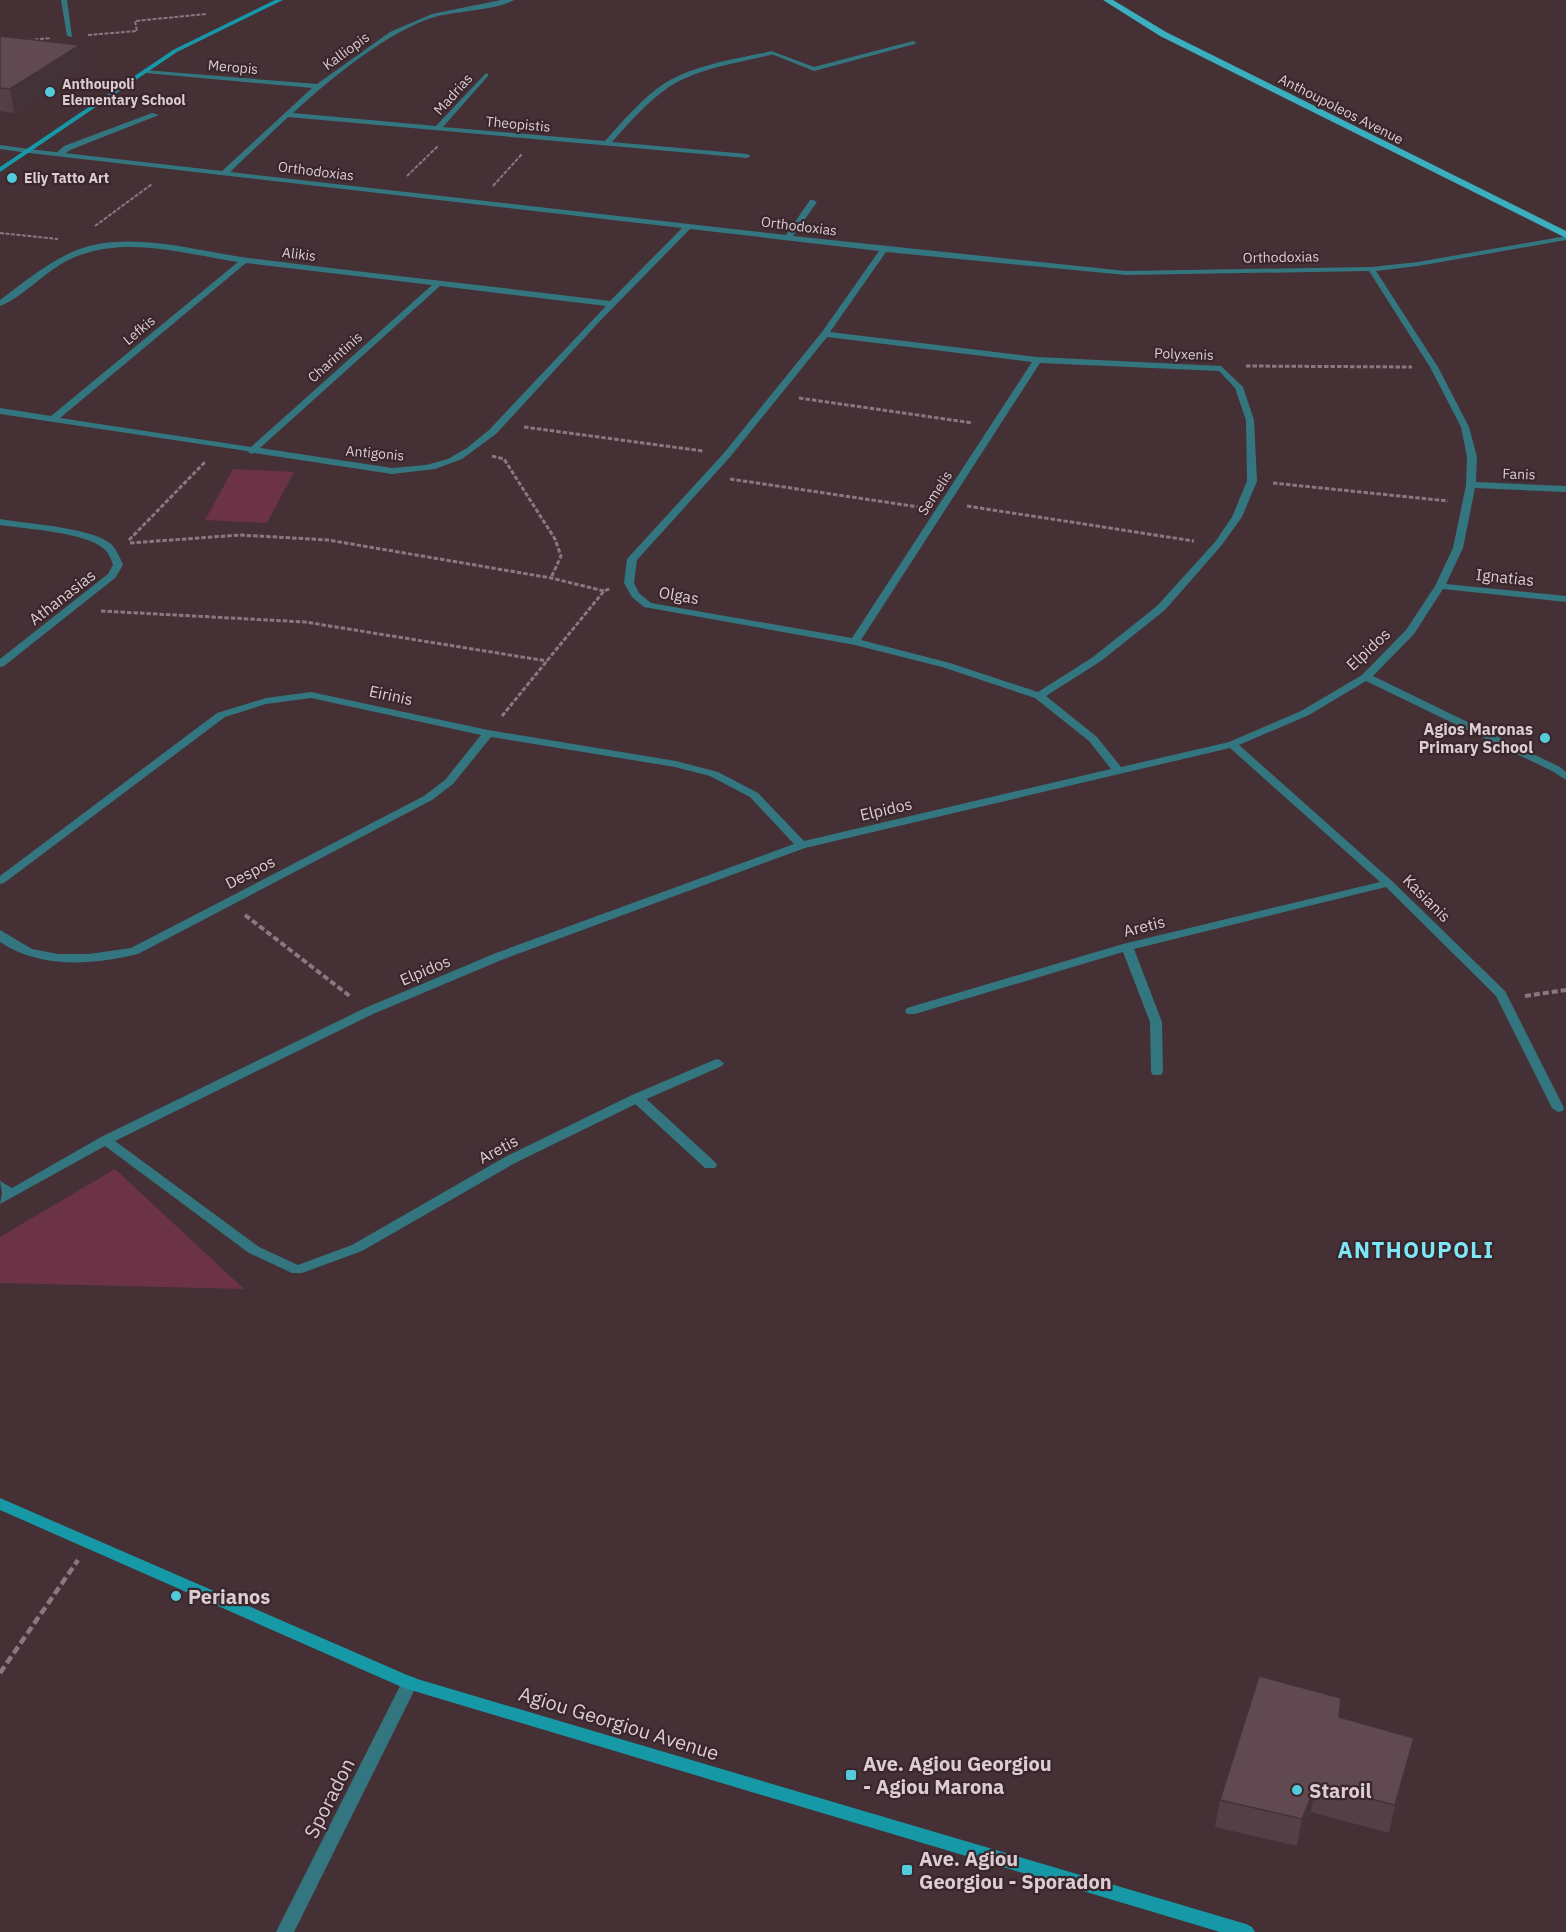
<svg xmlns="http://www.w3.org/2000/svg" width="1566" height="1932" viewBox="0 0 1566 1932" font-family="'IBM Plex Sans',sans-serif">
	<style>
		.green { fill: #6c3347 }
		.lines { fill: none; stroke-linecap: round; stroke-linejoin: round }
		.path-far3 { stroke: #8a787d; stroke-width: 2; stroke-dasharray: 4 1.5; stroke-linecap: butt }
		.path-far2 { stroke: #8a787d; stroke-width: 3; stroke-dasharray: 4.5 2; stroke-linecap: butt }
		.path-far1 { stroke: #8a787d; stroke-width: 4; stroke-dasharray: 6 3; stroke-linecap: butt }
		.path { stroke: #8a787d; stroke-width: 4.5; stroke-dasharray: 8 4; stroke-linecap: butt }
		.lane { fill: #33767f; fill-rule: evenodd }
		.street { fill: #33767f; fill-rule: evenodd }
		.secondary { fill: #1698a7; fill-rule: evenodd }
		.primary { fill: #3aafbe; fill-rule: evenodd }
		.wall { fill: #533f45 }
		.shaded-wall { fill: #433338 }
		.building { fill: #604950; stroke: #433338; stroke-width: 1.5 }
		.poi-dot { fill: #53cbdb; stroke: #3a262c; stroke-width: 2 }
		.labels { text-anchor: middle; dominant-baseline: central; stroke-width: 4.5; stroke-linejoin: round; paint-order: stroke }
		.far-street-label { font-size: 14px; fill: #dbcdd1; stroke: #3a262c }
		.far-poi-label { font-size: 14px; font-weight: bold; fill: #dbcdd1; stroke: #3a262c; text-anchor: start }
		.street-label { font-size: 16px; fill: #dbcdd1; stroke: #3a262c }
		.poi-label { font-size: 16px; font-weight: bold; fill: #dbcdd1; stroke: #3a262c; text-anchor: end }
		.near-poi-label { font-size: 20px; font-weight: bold; fill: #dbcdd1; stroke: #3a262c; text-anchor: start }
		.near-street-label { font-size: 20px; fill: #dbcdd1; stroke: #3a262c }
		.district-label { font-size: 22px; font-weight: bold; letter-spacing: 1.5px; fill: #7ee7f6; stroke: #3a262c }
	</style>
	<rect width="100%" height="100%" fill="#453036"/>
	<g class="green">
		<polygon points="233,469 294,472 267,523 205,520"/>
		<polygon points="115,1169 244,1289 0,1283 0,1237"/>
	</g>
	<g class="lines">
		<g class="path-far3">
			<polyline points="88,35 137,31 135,21 206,14"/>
			<polyline points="29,40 51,38"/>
			<polyline points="407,176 438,146"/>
			<polyline points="493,186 522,154"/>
			<polyline points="95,226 152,184"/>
			<polyline points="0,233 58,239"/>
		</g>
		<g class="path-far2">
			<polyline points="1246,366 1412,367"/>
			<polyline points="799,398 973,423"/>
			<polyline points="524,427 703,451"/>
			<polyline points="492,456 504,459 555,539 561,556 551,578"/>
			<polyline points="730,479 919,507"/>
			<polyline points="1273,483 1448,501"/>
			<polyline points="967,506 1194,541"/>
			<polyline points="129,540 205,462"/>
			<polyline points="130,543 240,535 328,540 551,578 604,591"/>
			<polyline points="101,611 305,622 547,661"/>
			<polyline points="502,716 604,591 611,588"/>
		</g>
		<g class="path-far1">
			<polyline points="245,915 351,997"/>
			<polyline points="1525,996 1566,990"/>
		</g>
		<polyline class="path" points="0,1673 78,1560"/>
		<g class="lane">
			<polygon points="913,41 916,43 915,44 814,71 769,53 774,52 814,67"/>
			<polygon points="152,113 159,115 70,150 62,156 55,154 64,146"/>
			<polygon points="0,145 29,149 33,151 29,153 0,149"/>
			<polygon points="637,1094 642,1095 715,1162 717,1165 715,1168 705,1168 632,1101 631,1098"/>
		</g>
		<g class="street">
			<polygon points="61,0 67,0 72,37 67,36"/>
			<path d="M501,0H514C496,10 459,11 438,16C390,29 329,80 293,113L436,126L486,73L488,74V76L443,127L605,141C623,121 642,98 665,83C697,64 736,59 772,51L774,52V54C739,63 700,67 669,87C647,102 629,123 612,142L747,154L751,156L747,158L288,117L230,172L786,235L810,200H813L817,202L793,236L1126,271L1371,267L1418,262L1566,236V240L1418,266L1376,271L1438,367L1469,427L1477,457L1476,482L1566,486V492L1475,488L1463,548L1446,584L1566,596V602L1443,589L1414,634L1373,676L1560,767L1566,772V780L1552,771L1366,681L1309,715L1239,745L1392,881L1505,991L1564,1108L1563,1111L1558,1112L1552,1108L1496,996L1386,887L1134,949L1162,1022L1163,1072L1161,1075H1153L1151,1072L1150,1022L1123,952L915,1014H907L905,1011L907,1008L1123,944L1380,882L1230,748L805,848L504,959L373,1014L115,1141L259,1247L298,1265L352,1245L505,1157L632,1095L714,1060L718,1059L724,1063L722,1066L642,1101L515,1163L362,1251L302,1273H292L249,1253L105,1146L0,1204L2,1193L0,1181L12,1188L101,1137L365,1008L496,953L794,844L750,797L710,776L675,767L491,737L453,784L432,800L138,954C93,965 40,969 0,942V930L32,949L58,954H89L131,948L424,796L445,780L481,735L311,698L266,704L225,717L4,883L0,884V876L217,713L266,698L311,692L488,730L676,761L718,772L758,793L804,841L1111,769L1089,741L1035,698L942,667L855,645L644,607L632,597L624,583L627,559L724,453L822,332L879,251L690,229L599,322L496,434L462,459L435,469L392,474L254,453L251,454L247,451L0,414V408L51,416L238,262C179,253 116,232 61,264C41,276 21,298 0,306V300C30,278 60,251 98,244C151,235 204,253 257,259C374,274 492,286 610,301L682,228L29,153L25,151L29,149L222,171L312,88L146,73L144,72V70L317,84L390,32L432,14ZM886,252L1126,275L1369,271L1430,367L1461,427L1467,457L1466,485L1453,548L1435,586L1406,630L1362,675L1301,711L1229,742L1121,767L1097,737L1046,696L1101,661L1165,610L1221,546L1242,517L1257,481L1254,420L1243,387L1221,366L1037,357L830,332ZM246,263L432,285L251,447L60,418ZM440,286L606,306L489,430L467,448L448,459L426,465L392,468L260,448ZM827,337L1032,362L852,638L651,603L639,593L634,583L637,560L730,457ZM1040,363L1219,371L1235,388L1246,420L1247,481L1232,517L1215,542L1157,606L1093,657L1038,692L950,663L861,640Z"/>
			<path d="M0,519C27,524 91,527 111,544C117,550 120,558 123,565L115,578L4,666L0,667V659L108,574L113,565C111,559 109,553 104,549C86,532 25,529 0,525Z"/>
			<polygon points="410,1676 416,1678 418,1683 294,1932 276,1932 404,1678"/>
		</g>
		<g class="secondary">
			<polygon points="275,0 283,0 177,52 0,172 0,167 173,50"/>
			<polygon points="0,1498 414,1678 1246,1924 1252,1927 1255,1932 1220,1932 404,1688 0,1510"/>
		</g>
		<polygon class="primary" points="1103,0 1113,0 1166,32 1566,231 1566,238 1160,36"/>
	</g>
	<g class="wall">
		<polygon points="0,36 80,45 83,68 14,113 0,111"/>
		<polygon points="1339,1717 1414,1738 1408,1765 1389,1833 1311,1812 1297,1846 1215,1827 1220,1800"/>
	</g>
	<g class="shaded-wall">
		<polygon points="80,45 83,68 14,113 10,89"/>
		<polygon points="1414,1738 1408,1765 1389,1833 1395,1805"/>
		<polygon points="1316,1785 1311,1812 1297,1846 1302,1819"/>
	</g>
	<g class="building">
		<polygon points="0,36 80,45 10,89 0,88"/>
		<polygon points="1259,1676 1341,1698 1339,1717 1414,1738 1395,1805 1316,1785 1302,1819 1220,1800"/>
	</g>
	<g class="poi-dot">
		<circle cx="50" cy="92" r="6"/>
		<circle cx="12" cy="178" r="6"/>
		<circle cx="1545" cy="738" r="6"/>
		<circle cx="176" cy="1596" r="6"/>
		<rect x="845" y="1769" width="12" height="12" rx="3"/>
		<circle cx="1297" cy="1790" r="6"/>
		<rect x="901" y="1864" width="12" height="12" rx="3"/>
	</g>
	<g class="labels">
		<g class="far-street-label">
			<text transform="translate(346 51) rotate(-36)">Kalliopis</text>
			<text transform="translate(233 67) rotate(5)">Meropis</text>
			<text transform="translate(453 94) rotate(-48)">Madrias</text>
			<text transform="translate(1341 109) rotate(27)">Anthoupoleos Avenue</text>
			<text transform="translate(518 124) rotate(5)">Theopistis</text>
			<text transform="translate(316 171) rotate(7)">Orthodoxias</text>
			<text transform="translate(799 226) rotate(7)">Orthodoxias</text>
			<text transform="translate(299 254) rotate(7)">Alikis</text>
			<text transform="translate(1281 257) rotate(-1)">Orthodoxias</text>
			<text transform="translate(139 330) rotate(-40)">Lefkis</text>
			<text transform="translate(1184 354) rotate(2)">Polyxenis</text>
			<text transform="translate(335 357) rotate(-42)">Charintinis</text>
			<text transform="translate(375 453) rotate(5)">Antigonis</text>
			<text transform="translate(1519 474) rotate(2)">Fanis</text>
			<text transform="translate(935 493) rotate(-57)">Semelis</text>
		</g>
		<g class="far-poi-label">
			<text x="62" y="84">Anthoupoli<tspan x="62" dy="16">Elementary School</tspan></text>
			<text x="24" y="178">Eliy Tatto Art</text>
		</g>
		<g class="street-label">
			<text transform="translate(1505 577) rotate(6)">Ignatias</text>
			<text transform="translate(679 595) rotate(10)">Olgas</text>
			<text transform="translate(62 597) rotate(-38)">Athanasias</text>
			<text transform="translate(1368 649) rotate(-43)">Elpidos</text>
			<text transform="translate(391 695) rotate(12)">Eirinis</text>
			<text transform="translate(886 809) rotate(-13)">Elpidos</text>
			<text transform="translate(250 872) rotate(-27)">Despos</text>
			<text transform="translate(1427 898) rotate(45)">Kasianis</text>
			<text transform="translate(1144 926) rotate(-14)">Aretis</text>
			<text transform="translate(425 970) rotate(-23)">Elpidos</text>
			<text transform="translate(498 1149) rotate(-28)">Aretis</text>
		</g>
		<g class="poi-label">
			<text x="1533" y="729">Agios Maronas<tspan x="1533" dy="18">Primary School</tspan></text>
		</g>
		<g class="near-poi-label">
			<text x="188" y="1596">Perianos</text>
			<text x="863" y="1763">Ave. Agiou Georgiou<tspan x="863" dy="23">- Agiou Marona</tspan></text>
			<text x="1309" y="1790">Staroil</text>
			<text x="919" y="1858">Ave. Agiou<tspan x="919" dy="23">Georgiou - Sporadon</tspan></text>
		</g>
		<g class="near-street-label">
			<text transform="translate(619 1723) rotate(17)">Agiou Georgiou Avenue</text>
			<text transform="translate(329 1798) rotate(-63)">Sporadon</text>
		</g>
		<g class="district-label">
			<text x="1416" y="1249">ANTHOUPOLI</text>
		</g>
	</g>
</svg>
